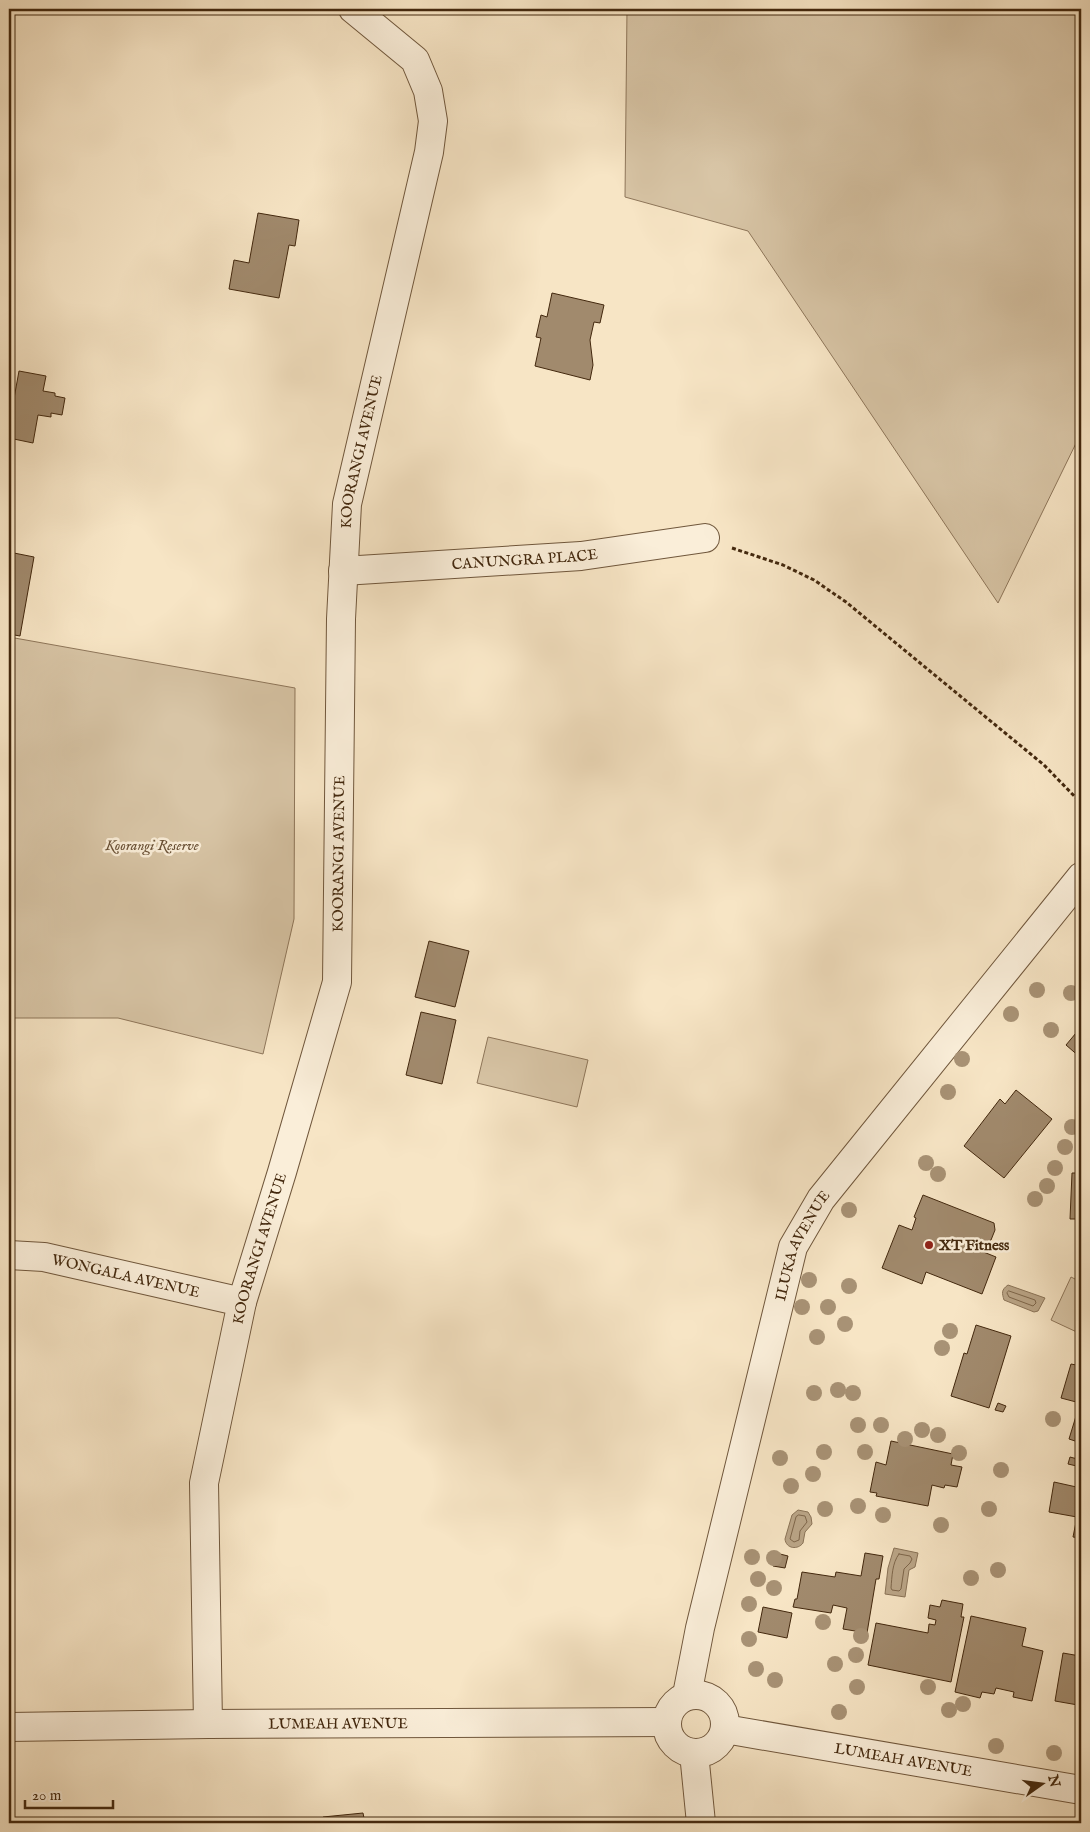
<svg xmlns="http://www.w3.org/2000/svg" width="1090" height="1832" viewBox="0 0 1090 1832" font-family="'IM FELL English',serif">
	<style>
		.green { fill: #d8c5a6; stroke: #8e765a }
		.water { fill: #baa587; stroke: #8a7357 }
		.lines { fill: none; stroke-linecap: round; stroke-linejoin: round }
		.shore { stroke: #7e664a; stroke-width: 1 }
		.building { fill: #a18a6d; stroke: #43280e }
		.minor-casing { stroke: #70573c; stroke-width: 30 }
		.path { stroke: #43280e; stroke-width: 3; stroke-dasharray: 4 2.5; stroke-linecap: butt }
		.minor { stroke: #faeed9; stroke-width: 28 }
		.tree { fill: #a89275 }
		.poi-dot { fill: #8f2418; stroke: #faeed9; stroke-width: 2 }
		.labels { text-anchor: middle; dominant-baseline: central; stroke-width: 5; stroke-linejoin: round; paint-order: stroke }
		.street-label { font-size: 15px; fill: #43280e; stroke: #faeed9 }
		.park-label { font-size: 15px; font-style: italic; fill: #684f34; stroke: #faeed9 }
		.poi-label { font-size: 15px; font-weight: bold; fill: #43280e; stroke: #faeed9; text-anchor: start }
	</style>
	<rect width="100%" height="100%" fill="#f7e5c5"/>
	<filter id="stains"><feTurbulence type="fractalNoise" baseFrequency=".004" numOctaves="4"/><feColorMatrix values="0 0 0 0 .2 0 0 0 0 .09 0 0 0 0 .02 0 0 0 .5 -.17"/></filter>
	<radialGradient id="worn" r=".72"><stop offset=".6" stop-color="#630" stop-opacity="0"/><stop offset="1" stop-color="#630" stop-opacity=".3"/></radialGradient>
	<g class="green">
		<polygon points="627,9 1081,9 1081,433 998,603 748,231 625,197"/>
		<polygon points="9,637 295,688 294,919 263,1054 118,1018 9,1018"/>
		<polygon points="488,1037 588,1060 577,1107 477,1083"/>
		<polygon points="1071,1277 1081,1282 1081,1334 1051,1320"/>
	</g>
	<g class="water">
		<path d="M1008,1285L1045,1298L1038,1311L1034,1312L1004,1300C1002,1293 1001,1290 1008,1285Z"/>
		<path d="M798,1510L808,1512L811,1517L812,1524L805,1532L803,1543C798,1550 786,1549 785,1539L792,1515Z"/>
		<polygon points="894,1548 918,1553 915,1567 909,1570 905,1597 885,1594 888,1568"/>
	</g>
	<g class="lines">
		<g class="shore">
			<polygon points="1009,1291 1035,1300 1036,1303 1033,1306 1009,1297 1007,1293"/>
			<polygon points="799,1515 805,1516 807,1522 800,1531 799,1540 794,1542 790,1539 796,1517"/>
			<path d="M899,1554L910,1556L912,1559L910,1563L904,1569L901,1589L899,1591L892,1590L891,1588C892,1577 892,1563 899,1554Z"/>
		</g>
	</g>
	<g class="building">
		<polygon points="258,213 299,220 295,246 289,245 279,298 229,289 234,260 249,263"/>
		<polygon points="552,293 604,305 600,323 594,322 590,340 593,365 590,380 535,366 541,338 536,337 541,315 547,317"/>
		<polygon points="19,371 46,376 43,391 55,393 55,396 65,398 62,415 51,413 51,417 38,415 33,443 9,438 9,426"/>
		<polygon points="9,552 34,557 20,636 9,634"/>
		<polygon points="429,941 469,951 455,1007 415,997"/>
		<polygon points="421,1012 456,1020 442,1084 406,1075"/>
		<polygon points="1081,1027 1081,1058 1066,1045"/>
		<polygon points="1016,1090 1052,1119 1004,1178 964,1146 1000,1099 1005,1104"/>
		<polygon points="1072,1173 1081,1173 1081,1219 1070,1219"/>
		<polygon points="923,1195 994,1223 995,1230 991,1240 984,1244 969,1238 966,1245 996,1257 982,1294 926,1272 922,1284 882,1268 899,1225 912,1230 916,1218 914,1217"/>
		<polygon points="976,1325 1011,1336 989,1408 951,1396 964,1353 967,1354"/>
		<polygon points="1071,1364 1081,1366 1081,1443 1069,1439 1080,1403 1061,1398"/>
		<polygon points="998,1403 1006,1406 1003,1412 995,1410"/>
		<polygon points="891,1441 953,1454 951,1465 962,1467 957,1487 945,1485 944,1488 932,1485 928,1506 876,1496 877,1493 870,1492 876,1462 886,1465"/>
		<polygon points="1070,1457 1081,1460 1081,1467 1068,1464"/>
		<polygon points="1054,1482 1081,1488 1081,1538 1073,1537 1077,1517 1049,1512"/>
		<polygon points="776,1553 788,1556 785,1568 773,1566"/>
		<polygon points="865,1553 883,1556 879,1579 876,1579 867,1633 843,1629 847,1608 833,1605 831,1613 793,1607 795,1599 797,1599 802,1572 835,1577 836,1572 861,1576"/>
		<polygon points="942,1600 963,1604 961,1617 964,1617 951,1682 868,1665 876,1623 928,1633 929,1624 935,1625 936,1620 928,1618 930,1605 940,1607"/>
		<polygon points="763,1607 792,1613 787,1638 758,1632"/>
		<polygon points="971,1616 1026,1628 1022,1646 1043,1651 1032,1701 1013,1697 1014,1692 996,1688 994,1694 982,1692 980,1698 955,1692"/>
		<polygon points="1081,1649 1081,1711 1077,1710 1078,1705 1055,1701 1063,1653 1080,1656"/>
		<polygon points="363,1813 365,1823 323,1823 323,1817"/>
	</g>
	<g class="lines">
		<defs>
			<g id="minor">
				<path id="s1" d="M343,571L581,556L705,538"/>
				<path id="s2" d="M9,1255L44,1257L242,1302"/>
				<circle cx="696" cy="1724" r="29"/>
				<path id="s3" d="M687,1695L700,1628L793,1247L821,1199L1081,877"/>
				<path id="s4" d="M208,1724L204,1483L242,1302L282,1172L337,982L341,619L347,504L429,152L433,121L428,91L415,60L353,9"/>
				<path id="s5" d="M9,1727L208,1724L667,1722"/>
				<path id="s6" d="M725,1729L1081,1790"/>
				<polyline points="694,1753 701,1823"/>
			</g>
		</defs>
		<use href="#minor" class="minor-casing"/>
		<polyline class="path" points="732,548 783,565 814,580 846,602 1044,765 1081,803"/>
		<use href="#minor" class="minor"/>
	</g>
	<g class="tree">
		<circle cx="1037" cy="990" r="8"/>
		<circle cx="1071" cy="993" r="8"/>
		<circle cx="1011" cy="1014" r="8"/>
		<circle cx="1051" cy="1030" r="8"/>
		<circle cx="962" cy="1059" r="8"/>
		<circle cx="948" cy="1092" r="8"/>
		<circle cx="1072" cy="1127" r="8"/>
		<circle cx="1065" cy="1147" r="8"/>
		<circle cx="926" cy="1163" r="8"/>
		<circle cx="1055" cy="1168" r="8"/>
		<circle cx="938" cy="1174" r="8"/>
		<circle cx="1047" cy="1186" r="8"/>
		<circle cx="1035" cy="1199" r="8"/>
		<circle cx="849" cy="1210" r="8"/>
		<circle cx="809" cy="1280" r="8"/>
		<circle cx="849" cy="1286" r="8"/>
		<circle cx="802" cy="1307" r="8"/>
		<circle cx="828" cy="1307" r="8"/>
		<circle cx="845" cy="1324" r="8"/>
		<circle cx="950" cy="1331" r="8"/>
		<circle cx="817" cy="1337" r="8"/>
		<circle cx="942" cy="1348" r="8"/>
		<circle cx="838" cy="1390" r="8"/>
		<circle cx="814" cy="1393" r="8"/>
		<circle cx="853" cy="1393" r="8"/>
		<circle cx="1053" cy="1419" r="8"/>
		<circle cx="858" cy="1425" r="8"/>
		<circle cx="881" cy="1425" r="8"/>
		<circle cx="922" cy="1430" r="8"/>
		<circle cx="938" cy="1435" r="8"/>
		<circle cx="905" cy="1439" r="8"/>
		<circle cx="824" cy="1452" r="8"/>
		<circle cx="865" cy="1452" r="8"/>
		<circle cx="959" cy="1453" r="8"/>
		<circle cx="780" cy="1458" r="8"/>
		<circle cx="1001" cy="1470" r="8"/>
		<circle cx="813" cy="1474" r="8"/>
		<circle cx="791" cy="1486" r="8"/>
		<circle cx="858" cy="1506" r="8"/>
		<circle cx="825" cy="1509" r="8"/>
		<circle cx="989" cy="1509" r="8"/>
		<circle cx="883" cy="1515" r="8"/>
		<circle cx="941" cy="1525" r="8"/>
		<circle cx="752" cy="1557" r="8"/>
		<circle cx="774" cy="1558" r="8"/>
		<circle cx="998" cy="1570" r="8"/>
		<circle cx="971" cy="1578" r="8"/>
		<circle cx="758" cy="1579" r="8"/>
		<circle cx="774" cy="1588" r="8"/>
		<circle cx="749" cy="1604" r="8"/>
		<circle cx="823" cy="1622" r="8"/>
		<circle cx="861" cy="1636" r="8"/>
		<circle cx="749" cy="1639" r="8"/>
		<circle cx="856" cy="1655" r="8"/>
		<circle cx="835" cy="1664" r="8"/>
		<circle cx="756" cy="1669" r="8"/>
		<circle cx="775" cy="1680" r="8"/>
		<circle cx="857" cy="1687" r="8"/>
		<circle cx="928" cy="1687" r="8"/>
		<circle cx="963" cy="1704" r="8"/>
		<circle cx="949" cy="1710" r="8"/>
		<circle cx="839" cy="1712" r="8"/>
		<circle cx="996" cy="1746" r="8"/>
		<circle cx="1054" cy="1753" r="8"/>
	</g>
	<circle class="poi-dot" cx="929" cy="1245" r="5"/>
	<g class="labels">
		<g class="street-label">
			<text stroke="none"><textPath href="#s4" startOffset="1292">KOORANGI AVENUE</textPath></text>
			<text stroke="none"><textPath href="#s1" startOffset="182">CANUNGRA PLACE</textPath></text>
			<text stroke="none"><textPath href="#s4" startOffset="888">KOORANGI AVENUE</textPath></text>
			<text stroke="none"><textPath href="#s3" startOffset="465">ILUKA AVENUE</textPath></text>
			<text stroke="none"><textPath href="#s4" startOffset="482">KOORANGI AVENUE</textPath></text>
			<text stroke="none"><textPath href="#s2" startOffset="119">WONGALA AVENUE</textPath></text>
			<text stroke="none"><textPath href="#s5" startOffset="329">LUMEAH AVENUE</textPath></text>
			<text stroke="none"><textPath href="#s6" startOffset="181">LUMEAH AVENUE</textPath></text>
		</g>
		<g class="park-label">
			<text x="152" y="845">Koorangi Reserve</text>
		</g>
		<g class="poi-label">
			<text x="939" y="1245">XT Fitness</text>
		</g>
	</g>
	<rect width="1090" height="1832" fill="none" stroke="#f7e5c5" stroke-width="30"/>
	<rect x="10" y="10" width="1070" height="1812" fill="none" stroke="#43280e" stroke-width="2.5"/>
	<rect x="15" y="15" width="1060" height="1802" fill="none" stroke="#43280e"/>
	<g transform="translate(1042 1784) rotate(76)" stroke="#faeed9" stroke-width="4" paint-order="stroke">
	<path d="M0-4L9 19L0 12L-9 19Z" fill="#43280e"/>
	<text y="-8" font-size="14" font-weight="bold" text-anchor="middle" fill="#43280e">N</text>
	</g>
	<path d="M25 1800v8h88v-8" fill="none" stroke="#43280e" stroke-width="2.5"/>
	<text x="32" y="1800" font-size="15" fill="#43280e" stroke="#faeed9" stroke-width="4" paint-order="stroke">20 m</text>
	<rect width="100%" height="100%" filter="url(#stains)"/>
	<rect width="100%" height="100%" fill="url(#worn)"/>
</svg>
